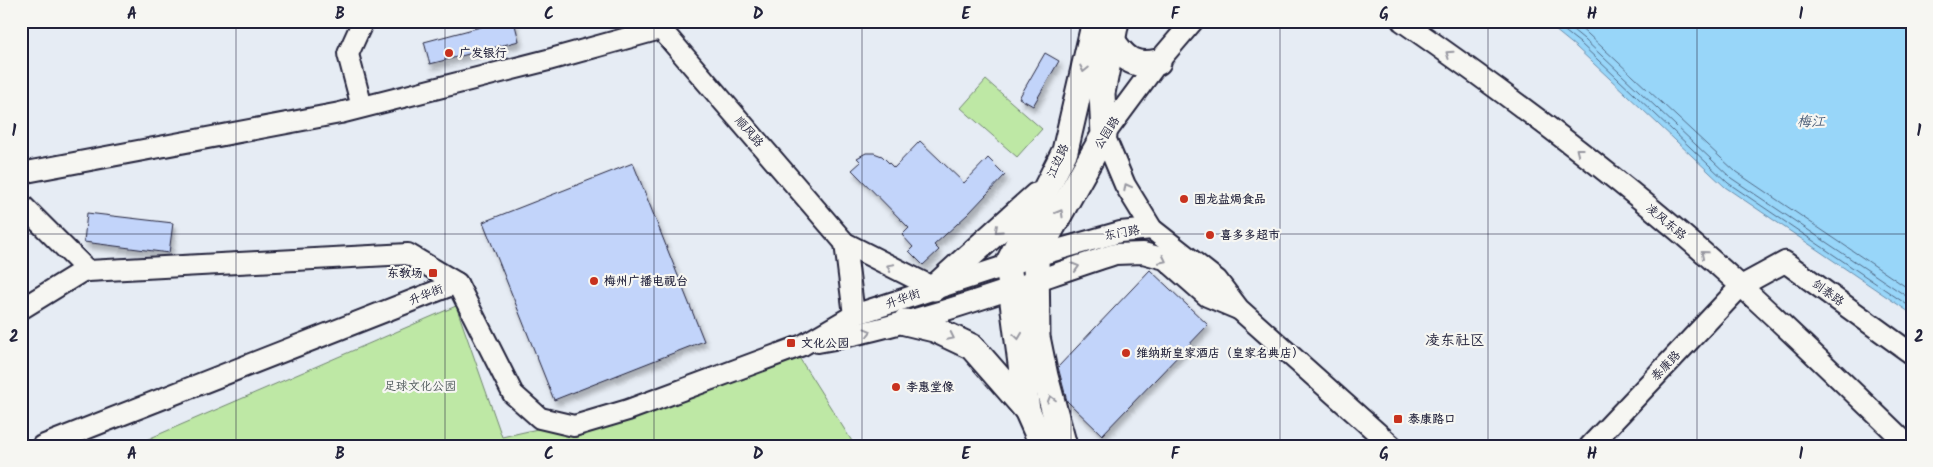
<svg xmlns="http://www.w3.org/2000/svg" width="1933" height="467" viewBox="0 0 1933 467" font-family="Kalam,'LXGW WenKai TC',sans-serif">
	<style>
		.green { fill: #bee8a5; stroke: #708570 }
		.water { fill: #98d6f9; stroke: #698ead }
		.lines { fill: none; stroke-linecap: round; stroke-linejoin: round }
		.shore { stroke: #516a87; stroke-width: 1 }
		.building { fill: #c2d4fa; stroke: #22223b; filter: url(#shadow) }
		.minor-casing { stroke: #22223b; stroke-width: 24 }
		.major-casing { stroke: #22223b; stroke-width: 29 }
		.minor { stroke: #f6f6f2; stroke-width: 20 }
		.major { stroke: #f6f6f2; stroke-width: 25 }
		.oneway { stroke: #9797a0 }
		.grid { fill: none; stroke: #22223b; stroke-width: 1; stroke-opacity: 0.55 }
		.poi-dot { fill: #c8321e; stroke: #f6f6f2; stroke-width: 2 }
		.labels { text-anchor: middle; dominant-baseline: central; stroke-width: 4.5; stroke-linejoin: round; paint-order: stroke }
		.poi-label { font-size: 12px; font-weight: bold; fill: #22223b; stroke: #f6f6f2; text-anchor: start }
		.street-label { font-size: 12px; fill: #22223b; stroke: #f6f6f2 }
		.park-label { font-size: 12px; fill: #495456; stroke: #f6f6f2 }
		.water-label { font-size: 14px; font-style: italic; fill: #455874; stroke: #f6f6f2 }
		.quarter-label { font-size: 15px; fill: #22223b; stroke: #f6f6f2 }
		.neatline { fill: none; stroke: #22223b; stroke-width: 2 }
		.grid-label { font-size: 16px; text-anchor: middle; font-weight: bold; fill: #22223b }
	</style>
	<defs>
		<filter id="shadow"><feDropShadow dx="3" dy="5.5" stdDeviation="2.5" flood-color="#0004"/></filter>
	</defs>
	<rect width="100%" height="100%" fill="#e6ecf4"/>
	<filter id="ink" filterUnits="userSpaceOnUse"><feTurbulence type="fractalNoise" baseFrequency=".02" numOctaves="2"/><feDisplacementMap in="SourceGraphic" scale="10" xChannelSelector="R" yChannelSelector="G"/><feConvolveMatrix kernelMatrix="1 2 1 2 8 2 1 2 1" color-interpolation-filters="sRGB"/></filter>
	<g filter="url(#ink)">
		<g class="green">
			<polygon points="986,80 1042,129 1017,157 961,108"/>
			<polygon points="456,306 502,437 613,412 793,348 855,446 132,446"/>
		</g>
		<polygon class="water" points="1544,21 1912,21 1912,314 1725,187 1576,47"/>
		<g class="lines">
			<g class="shore">
				<polyline points="1552,21 1580,43 1728,183 1912,308"/>
				<polyline points="1562,21 1584,39 1731,178 1912,300"/>
				<polyline points="1574,21 1736,172 1912,291"/>
			</g>
		</g>
		<g class="building">
			<polygon points="503,21 514,21 519,41 430,64 424,42"/>
			<polygon points="1045,53 1059,61 1033,106 1019,98"/>
			<polygon points="920,141 964,183 988,158 1005,175 968,214 934,245 939,250 923,265 909,251 913,247 902,235 909,228 852,170 861,162 857,158 866,153 874,153 882,156 894,168"/>
			<polygon points="633,163 704,341 554,400 483,222"/>
			<polygon points="87,213 173,223 169,253 84,242"/>
			<polygon points="1150,270 1208,325 1102,435 1067,401 1058,367"/>
		</g>
		<g class="lines">
			<defs>
				<g id="minor">
					<polyline points="654,21 845,243 934,288"/>
					<polyline points="1193,21 1158,62 1104,135 1125,185 1152,229 1217,280 1239,309 1392,446"/>
					<path d="M1402,21C1520,103 1636,190 1742,287C1799,339 1854,393 1909,446"/>
					<polyline points="362,107 348,54 363,21"/>
					<polyline points="21,173 340,113 548,60 660,29"/>
					<polyline points="21,204 88,271 408,254 457,283"/>
					<polyline points="845,243 854,315"/>
					<polyline points="21,309 86,269"/>
					<path d="M818,342C919,324 1017,286 1115,254L1143,253L1165,259L1207,296L1238,309"/>
					<polyline points="42,446 457,283 513,394 540,418 574,426 628,410 803,345 854,315 1036,256 1120,232 1152,229"/>
					<polyline points="1590,446 1741,286 1785,262 1912,354"/>
				</g>
				<g id="major">
					<path d="M1112,40C1125,60 1134,67 1158,62"/>
					<polyline points="934,288 1036,196"/>
					<polyline points="905,322 934,329 972,347 1027,410"/>
					<polyline points="1043,446 1027,410 1008,264 1065,151 1095,21"/>
					<polyline points="1064,446 1045,376 1037,337 1036,256 1104,135 1102,93 1116,21"/>
				</g>
			</defs>
			<use href="#minor" class="minor-casing"/>
			<use href="#major" class="major-casing"/>
			<use href="#minor" class="minor"/>
			<use href="#major" class="major"/>
		</g>
		<defs><path id="oneway-chevron" d="M-2-3.5L2.5 0L-2 3.5" fill="none" stroke-width="1.6" stroke-linecap="round" stroke-linejoin="round" transform="scale(1.25)"/></defs>
		<g class="oneway">
			<use href="#oneway-chevron" transform="translate(1449 54) rotate(-145)"/>
			<use href="#oneway-chevron" transform="translate(1084 69) rotate(103)"/>
			<use href="#oneway-chevron" transform="translate(1579 151) rotate(-142)"/>
			<use href="#oneway-chevron" transform="translate(1127 187) rotate(-118)"/>
			<use href="#oneway-chevron" transform="translate(1060 213) rotate(-60)"/>
			<use href="#oneway-chevron" transform="translate(998 230) rotate(138)"/>
			<use href="#oneway-chevron" transform="translate(1704 254) rotate(-140)"/>
			<use href="#oneway-chevron" transform="translate(1163 260) rotate(26)"/>
			<use href="#oneway-chevron" transform="translate(890 267) rotate(-153)"/>
			<use href="#oneway-chevron" transform="translate(1076 267) rotate(-17)"/>
			<use href="#oneway-chevron" transform="translate(868 332) rotate(-15)"/>
			<use href="#oneway-chevron" transform="translate(1018 336) rotate(82)"/>
			<use href="#oneway-chevron" transform="translate(951 337) rotate(26)"/>
			<use href="#oneway-chevron" transform="translate(1051 399) rotate(-105)"/>
		</g>
	</g>
	<path class="grid" d="M236,21V446M445,21V446M654,21V446M862,21V446M1071,21V446M1280,21V446M1488,21V446M1697,21V446M21,234H1912"/>
	<g class="poi-dot">
		<circle cx="449" cy="53" r="5"/>
		<circle cx="1184" cy="199" r="5"/>
		<circle cx="1210" cy="235" r="5"/>
		<rect x="428" y="268" width="10" height="10" rx="2.5"/>
		<circle cx="594" cy="281" r="5"/>
		<rect x="786" y="338" width="10" height="10" rx="2.5"/>
		<circle cx="1126" cy="353" r="5"/>
		<circle cx="896" cy="387" r="5"/>
		<rect x="1393" y="414" width="10" height="10" rx="2.5"/>
	</g>
	<g class="labels">
		<g class="poi-label">
			<text x="459" y="53">广发银行</text>
			<text x="1194" y="199">围龙盐焗食品</text>
			<text x="1220" y="235">喜多多超市</text>
			<text x="423" y="273" text-anchor="end">东教场</text>
			<text x="604" y="281">梅州广播电视台</text>
			<text x="801" y="343">文化公园</text>
			<text x="1136" y="353">维纳斯皇家酒店（皇家名典店）</text>
			<text x="906" y="387">李惠堂像</text>
			<text x="1408" y="419">泰康路口</text>
		</g>
		<g class="street-label">
			<text transform="translate(749 132) rotate(49)">顺风路</text>
			<text transform="translate(1107 133) rotate(-57)">公园路</text>
			<text transform="translate(1058 161) rotate(-66)">江边路</text>
			<text transform="translate(1666 222) rotate(40)">凌风东路</text>
			<text transform="translate(1122 233) rotate(-10)">东门路</text>
			<text transform="translate(1828 293) rotate(36)">剑泰路</text>
			<text transform="translate(426 295) rotate(-21)">升华街</text>
			<text transform="translate(903 299) rotate(-19)">升华街</text>
			<text transform="translate(1666 366) rotate(-47)">泰康路</text>
		</g>
		<g class="park-label">
			<text x="420" y="386">足球文化公园</text>
		</g>
		<g class="water-label">
			<text x="1811" y="122">梅江</text>
		</g>
		<g class="quarter-label">
			<text x="1455" y="341">凌东社区</text>
		</g>
	</g>
	<rect width="1933" height="467" fill="none" stroke="#f6f6f2" stroke-width="55"/>
	<rect x="28" y="28" width="1878" height="412" class="neatline"/>
	<g class="grid-label">
		<text x="132" y="19">A</text>
		<text x="340" y="19">B</text>
		<text x="549" y="19">C</text>
		<text x="758" y="19">D</text>
		<text x="966" y="19">E</text>
		<text x="1175" y="19">F</text>
		<text x="1384" y="19">G</text>
		<text x="1592" y="19">H</text>
		<text x="1801" y="19">I</text>
		<text x="14" y="136">1</text>
		<text x="1919" y="136">1</text>
		<text x="14" y="342">2</text>
		<text x="1919" y="342">2</text>
		<text x="132" y="459">A</text>
		<text x="340" y="459">B</text>
		<text x="549" y="459">C</text>
		<text x="758" y="459">D</text>
		<text x="966" y="459">E</text>
		<text x="1175" y="459">F</text>
		<text x="1384" y="459">G</text>
		<text x="1592" y="459">H</text>
		<text x="1801" y="459">I</text>
	</g>
</svg>
